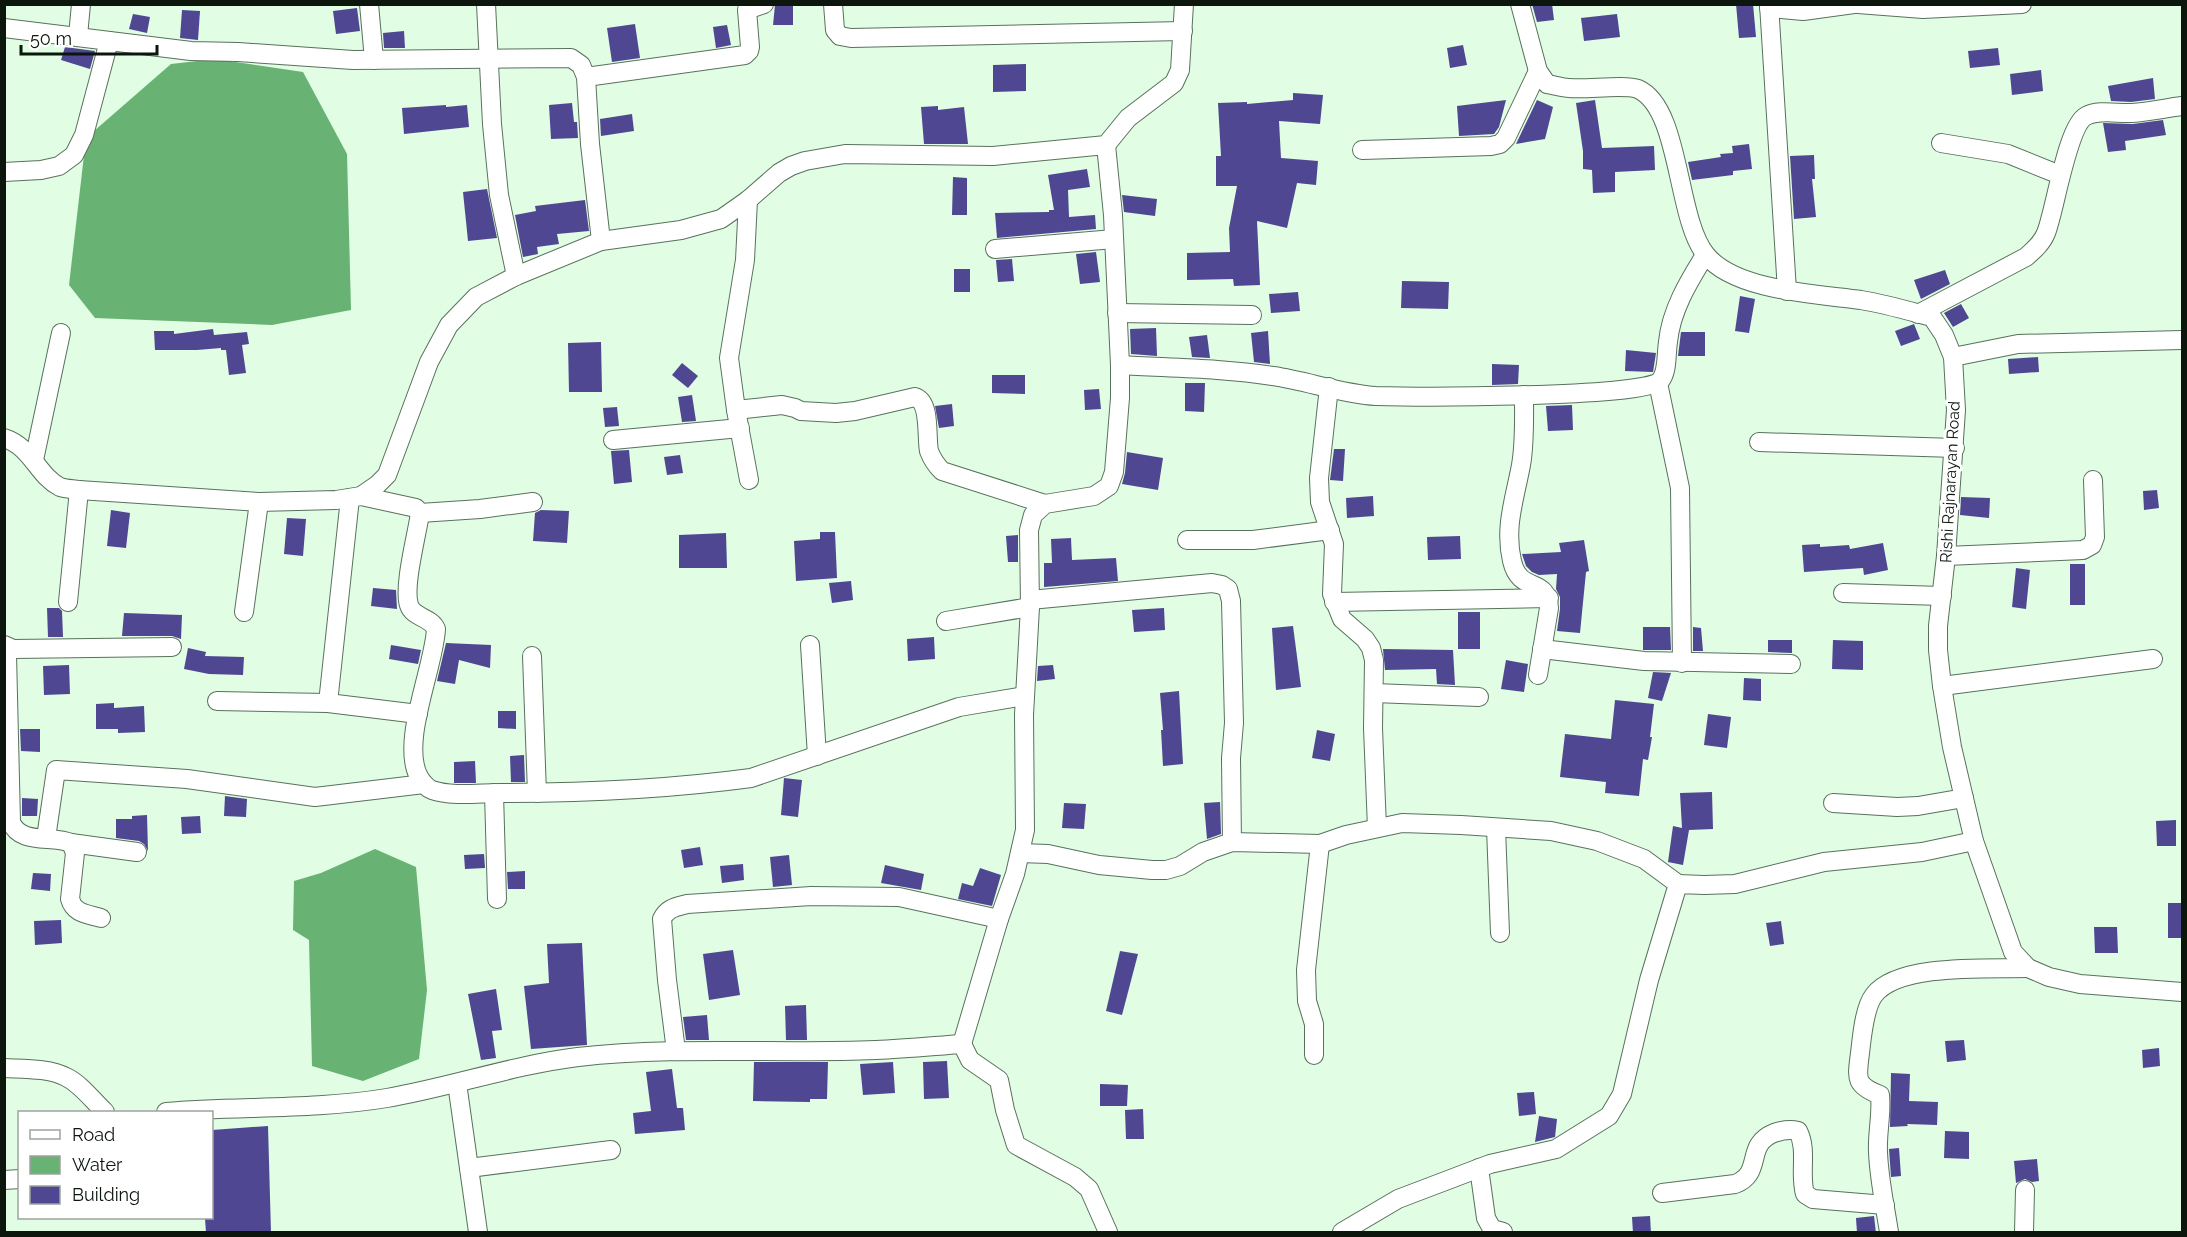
<svg xmlns="http://www.w3.org/2000/svg" width="2187" height="1237" viewBox="0 0 2187 1237" font-family="Raleway,sans-serif">
	<style>
		.water { fill: #68b273 }
		.building { fill: #4f4792 }
		.lines { fill: none; stroke-linecap: round; stroke-linejoin: round }
		.street-casing { stroke: #59715c; stroke-width: 20 }
		.street { stroke: #fff; stroke-width: 18 }
		.labels { text-anchor: middle; dominant-baseline: central; stroke-width: 6; stroke-linejoin: round; paint-order: stroke }
		.street-label { font-size: 16px; fill: #0c160d; stroke: #fff }
	</style>
	<rect width="100%" height="100%" fill="#e1fde4"/>
	<g class="water">
		<polygon points="215,59 303,72 347,154 351,310 272,325 95,318 69,285 86,138 171,64"/>
		<polygon points="375,849 416,867 427,990 419,1059 363,1081 312,1066 309,940 293,930 294,881 321,873"/>
	</g>
	<g class="building">
		<polygon points="1532,4 1552,4 1554,20 1537,22"/>
		<polygon points="1736,4 1753,4 1756,37 1739,38"/>
		<polygon points="775,5 793,5 793,25 773,25"/>
		<polygon points="357,8 360,31 336,34 333,11"/>
		<polygon points="182,10 200,11 198,40 180,38"/>
		<polygon points="133,14 150,17 147,33 129,29"/>
		<polygon points="1617,14 1620,37 1584,41 1581,18"/>
		<polygon points="635,24 640,58 612,62 607,28"/>
		<polygon points="727,25 731,45 716,48 713,27"/>
		<polygon points="404,31 405,48 384,48 383,33"/>
		<polygon points="1463,45 1467,65 1450,68 1447,48"/>
		<polygon points="65,47 95,51 90,69 61,60"/>
		<polygon points="1998,48 2000,65 1970,68 1968,51"/>
		<polygon points="1026,64 1026,91 993,92 993,65"/>
		<polygon points="2041,70 2043,91 2012,95 2010,74"/>
		<polygon points="2153,78 2155,99 2131,102 2111,101 2108,86"/>
		<polygon points="1293,93 1323,95 1320,124 1279,121 1281,158 1318,161 1316,185 1297,183 1287,228 1257,221 1260,285 1234,286 1233,279 1187,280 1187,253 1230,252 1229,228 1237,186 1216,186 1216,156 1221,156 1218,103 1247,102 1247,104 1293,100"/>
		<polygon points="1506,100 1499,127 1494,134 1459,136 1457,106"/>
		<polygon points="1537,100 1553,107 1545,139 1516,144"/>
		<polygon points="1595,100 1602,148 1654,146 1655,170 1615,172 1615,192 1593,193 1592,170 1583,169 1583,151 1576,103"/>
		<polygon points="572,103 574,122 577,122 578,138 551,139 549,105"/>
		<polygon points="446,105 446,107 467,105 469,127 404,134 402,108"/>
		<polygon points="938,106 938,110 964,107 968,144 924,144 921,107"/>
		<polygon points="632,114 634,131 601,136 600,119"/>
		<polygon points="2163,120 2166,135 2125,141 2126,150 2108,152 2103,123 2133,124"/>
		<polygon points="1749,144 1752,169 1733,171 1733,175 1692,180 1688,162 1721,157 1720,154 1733,153 1732,146"/>
		<polygon points="1814,155 1815,179 1812,179 1816,217 1794,219 1790,156"/>
		<polygon points="1087,169 1090,187 1068,190 1069,217 1095,215 1096,229 997,238 995,213 1049,212 1049,210 1054,210 1048,175"/>
		<polygon points="953,177 967,178 967,215 952,215"/>
		<polygon points="487,189 497,238 468,241 463,192"/>
		<polygon points="1122,195 1157,199 1155,216 1124,212"/>
		<polygon points="585,200 589,231 557,234 559,244 537,247 538,254 523,257 515,215 536,211 535,206"/>
		<polygon points="1096,252 1100,282 1080,284 1076,254"/>
		<polygon points="1012,259 1014,281 998,282 996,260"/>
		<rect x="954" y="269" width="16" height="23"/>
		<polygon points="1945,270 1950,284 1921,299 1914,280"/>
		<polygon points="1402,281 1449,282 1448,309 1401,308"/>
		<polygon points="1298,292 1300,311 1271,313 1269,294"/>
		<polygon points="1740,296 1755,299 1749,333 1735,331"/>
		<polygon points="1961,304 1969,318 1953,327 1944,313"/>
		<polygon points="1914,324 1920,339 1901,346 1895,331"/>
		<polygon points="1156,328 1157,356 1131,354 1130,329"/>
		<polygon points="213,329 214,335 247,332 249,344 242,345 246,373 229,375 226,350 221,350 221,348 197,350 155,350 154,331 174,331 174,334"/>
		<polygon points="1268,331 1270,364 1254,362 1251,333"/>
		<polygon points="1681,332 1705,332 1705,356 1678,356"/>
		<polygon points="1207,335 1210,358 1192,357 1189,337"/>
		<polygon points="601,342 602,392 569,392 568,343"/>
		<polygon points="1626,350 1656,353 1653,372 1625,371"/>
		<polygon points="2038,357 2039,372 2009,374 2008,359"/>
		<polygon points="682,363 698,376 688,388 672,375"/>
		<polygon points="1492,364 1519,365 1518,384 1492,385"/>
		<polygon points="992,375 1025,375 1025,394 992,393"/>
		<polygon points="1185,383 1205,383 1204,412 1185,411"/>
		<polygon points="1099,389 1101,409 1085,410 1084,390"/>
		<polygon points="692,395 696,421 682,422 678,397"/>
		<polygon points="952,404 954,426 939,428 935,406"/>
		<polygon points="1572,405 1573,430 1548,431 1546,406"/>
		<polygon points="617,407 619,426 605,427 603,408"/>
		<polygon points="1334,449 1345,449 1343,481 1330,480"/>
		<polygon points="629,450 632,482 614,484 611,451"/>
		<polygon points="1127,452 1163,458 1158,490 1122,484 1125,473"/>
		<polygon points="680,455 683,473 667,475 664,457"/>
		<polygon points="2157,490 2159,508 2144,510 2143,491"/>
		<polygon points="1373,496 1374,516 1347,518 1346,498"/>
		<polygon points="1961,497 1990,498 1989,518 1960,515"/>
		<polygon points="111,510 130,513 126,548 107,546"/>
		<polygon points="541,510 569,511 567,543 533,541 535,513"/>
		<polygon points="287,518 306,519 303,556 284,554"/>
		<polygon points="820,532 835,532 837,578 796,581 794,541 820,539"/>
		<polygon points="726,533 727,568 679,568 679,535"/>
		<polygon points="1018,535 1018,562 1008,562 1006,536"/>
		<polygon points="1460,536 1461,559 1428,560 1427,537"/>
		<polygon points="1071,538 1072,560 1116,558 1118,581 1044,587 1044,563 1052,563 1051,539"/>
		<polygon points="1584,540 1589,571 1586,572 1580,633 1557,631 1560,609 1560,597 1556,589 1557,574 1539,575 1532,572 1526,566 1522,554 1561,552 1559,543"/>
		<polygon points="1883,543 1888,570 1864,575 1863,568 1804,572 1802,545 1820,544 1820,547 1849,545 1850,549"/>
		<rect x="2070" y="564" width="15" height="41"/>
		<polygon points="2016,568 2030,570 2026,609 2012,607"/>
		<polygon points="851,581 853,600 832,603 829,583"/>
		<polygon points="373,588 396,590 397,609 371,606"/>
		<polygon points="47,608 59,608 62,611 63,637 48,637"/>
		<polygon points="1164,608 1165,630 1134,632 1132,610"/>
		<rect x="1458" y="612" width="22" height="37"/>
		<polygon points="124,613 182,615 181,639 172,636 122,636"/>
		<polygon points="1293,626 1301,687 1276,690 1272,628"/>
		<polygon points="1643,627 1670,627 1671,650 1643,650"/>
		<polygon points="1693,627 1701,628 1703,651 1693,651"/>
		<polygon points="934,637 935,659 908,661 907,639"/>
		<polygon points="1768,640 1792,640 1792,653 1768,652"/>
		<polygon points="1833,640 1863,641 1863,670 1832,669"/>
		<polygon points="446,643 491,645 490,668 459,660 455,684 437,681"/>
		<polygon points="391,645 421,650 418,664 389,659"/>
		<polygon points="188,648 206,652 205,656 244,657 243,675 209,674 184,669"/>
		<polygon points="1383,649 1453,650 1455,685 1437,684 1436,669 1385,670"/>
		<polygon points="1506,660 1528,664 1524,692 1501,689"/>
		<polygon points="69,665 70,694 44,695 43,666"/>
		<polygon points="1053,665 1055,679 1037,681 1038,666"/>
		<polygon points="1653,672 1671,673 1662,701 1648,698"/>
		<polygon points="1744,678 1761,679 1761,701 1743,700"/>
		<polygon points="1179,691 1183,764 1163,766 1161,730 1163,730 1160,693"/>
		<polygon points="1615,700 1654,704 1650,737 1652,737 1648,760 1643,759 1639,796 1605,793 1606,782 1560,777 1565,734 1611,739"/>
		<polygon points="114,703 114,708 144,706 145,732 118,733 118,729 96,729 96,704"/>
		<polygon points="498,711 516,711 516,729 498,728"/>
		<polygon points="1708,714 1731,717 1727,748 1704,745"/>
		<polygon points="20,729 40,729 40,752 21,751"/>
		<polygon points="1317,730 1335,734 1330,761 1312,758"/>
		<polygon points="524,755 525,782 511,782 510,756"/>
		<polygon points="475,761 476,783 454,783 454,762"/>
		<polygon points="784,778 802,780 798,817 781,815"/>
		<polygon points="1712,792 1713,829 1689,830 1683,865 1668,862 1673,826 1682,828 1680,793"/>
		<polygon points="225,796 247,799 246,817 224,816"/>
		<polygon points="22,798 38,799 37,816 22,816"/>
		<polygon points="1220,802 1221,834 1207,839 1204,803"/>
		<polygon points="1064,803 1086,804 1084,829 1062,828"/>
		<polygon points="147,815 148,851 144,844 139,841 116,838 116,819 132,819 132,816"/>
		<polygon points="200,816 201,833 182,834 181,817"/>
		<polygon points="2176,820 2176,846 2157,846 2156,821"/>
		<polygon points="700,847 703,865 684,868 681,850"/>
		<polygon points="484,854 485,868 465,869 464,855"/>
		<polygon points="789,855 792,885 773,887 770,857"/>
		<polygon points="743,864 744,880 722,883 720,866"/>
		<polygon points="885,865 924,874 921,890 881,883"/>
		<polygon points="980,868 1001,875 992,906 958,899 962,883 973,886"/>
		<polygon points="525,871 525,889 508,889 507,872"/>
		<polygon points="33,873 51,874 50,891 31,889"/>
		<rect x="2168" y="903" width="14" height="35"/>
		<polygon points="61,920 62,943 35,945 34,921"/>
		<polygon points="1781,921 1784,944 1770,946 1766,923"/>
		<polygon points="2094,927 2117,927 2118,953 2095,953"/>
		<polygon points="582,943 587,1045 531,1049 524,986 549,983 547,944"/>
		<polygon points="733,950 740,995 709,1000 703,954"/>
		<polygon points="1120,951 1138,954 1122,1015 1106,1011"/>
		<polygon points="496,989 502,1030 492,1031 496,1058 481,1060 468,994"/>
		<polygon points="806,1005 807,1040 786,1040 785,1006"/>
		<polygon points="707,1015 709,1040 686,1040 683,1017"/>
		<polygon points="1964,1040 1966,1060 1947,1062 1945,1041"/>
		<polygon points="2159,1048 2160,1066 2143,1068 2142,1050"/>
		<polygon points="947,1061 949,1098 924,1099 923,1062"/>
		<polygon points="754,1062 828,1062 827,1099 810,1099 810,1102 753,1101"/>
		<polygon points="893,1062 895,1093 863,1095 860,1064"/>
		<polygon points="672,1069 677,1108 683,1108 685,1130 635,1134 633,1113 651,1111 646,1072"/>
		<polygon points="1891,1073 1910,1074 1909,1101 1938,1102 1937,1125 1907,1124 1908,1126 1890,1127"/>
		<polygon points="1100,1084 1128,1085 1127,1106 1100,1106"/>
		<polygon points="1534,1092 1536,1114 1519,1116 1517,1093"/>
		<polygon points="1143,1109 1144,1139 1126,1139 1125,1110"/>
		<polygon points="1539,1116 1557,1119 1555,1137 1535,1142"/>
		<polygon points="268,1126 271,1233 206,1233 205,1218 212,1218 212,1130"/>
		<polygon points="1945,1131 1969,1132 1969,1159 1944,1158"/>
		<polygon points="1899,1148 1901,1176 1891,1177 1889,1149"/>
		<polygon points="2037,1159 2039,1181 2032,1182 2025,1179 2016,1183 2014,1161"/>
		<polygon points="1650,1216 1651,1233 1633,1233 1632,1217"/>
		<polygon points="1874,1216 1876,1233 1857,1233 1856,1218"/>
	</g>
	<g class="lines">
		<defs>
			<g id="street">
				<polyline points="369,4 374,60"/>
				<polyline points="486,4 492,124 499,195 516,276"/>
				<polyline points="833,4 835,30 840,36 851,38 1183,31"/>
				<path d="M1520,4L1538,71L1547,84C1554,85 1562,88 1569,88C1586,90 1624,84 1638,89C1681,108 1676,219 1706,255C1735,291 1818,294 1861,300C1885,304 1909,311 1932,317L1944,335L1953,357L1956,410L1946,556L1938,626V650L1942,686L1952,747L1974,841L2013,952L2028,968L2049,977L2080,984L2182,992"/>
				<polyline points="1769,4 1787,291"/>
				<polyline points="1858,4 1923,9 2022,4"/>
				<polyline points="1769,8 1803,11 1854,4"/>
				<polyline points="4,28 191,51 238,52 353,60 571,58 581,65 586,77 590,144 601,241"/>
				<polyline points="78,36 81,4"/>
				<polyline points="586,77 745,55 749,51 750,47 747,10 764,4"/>
				<polyline points="1941,143 2008,154 2060,175"/>
				<polyline points="1362,150 1491,146 1500,144 1506,138 1538,71"/>
				<polyline points="4,172 41,170 59,166 74,155 84,135 109,41"/>
				<polyline points="748,200 745,260 729,358 736,410 749,480"/>
				<polyline points="995,249 1114,239"/>
				<polyline points="1117,313 1252,315"/>
				<path d="M1918,314L2026,257C2034,250 2042,243 2046,233C2055,211 2067,126 2086,116C2099,109 2118,114 2132,113C2149,112 2166,108 2182,106"/>
				<polyline points="1953,357 2018,344 2182,340"/>
				<path d="M1120,365C1171,368 1222,368 1273,376C1307,381 1343,394 1376,396C1413,397 1643,398 1660,381C1668,372 1666,354 1668,342C1671,310 1689,281 1705,255"/>
				<polyline points="1658,383 1680,488 1682,663"/>
				<polyline points="1329,387 1319,478 1320,502 1334,544 1332,594 1342,619 1365,639 1371,648 1374,660 1373,728 1377,828"/>
				<path d="M1524,395C1524,417 1525,443 1521,465C1515,498 1504,527 1512,561C1520,595 1547,575 1549,608L1538,675"/>
				<path d="M736,410L782,405L795,408L801,411L836,413L855,411L915,397C931,402 926,436 929,451C932,459 936,465 942,471L1045,504"/>
				<path d="M4,438C32,447 37,475 60,487C66,489 73,489 79,490L259,502L336,500L361,496L377,485L387,475L429,362L449,325L476,297L516,276L601,241L681,230L721,219L748,200L779,173L791,166L805,161L845,154L993,156L1106,145L1128,118L1174,83L1180,70L1184,4"/>
				<polyline points="613,440 740,428"/>
				<polyline points="1759,442 1955,448"/>
				<polyline points="34,460 61,333"/>
				<path d="M361,496L416,508L420,513C417,535 403,586 409,605C413,618 431,617 436,629C434,668 400,742 419,777C422,782 427,788 432,790C452,797 479,793 500,793C584,793 669,789 751,778L959,707L1025,696"/>
				<polyline points="420,513 480,509 533,502"/>
				<polyline points="1187,540 1253,540 1330,530"/>
				<polyline points="1946,556 2083,550 2092,545 2095,537 2093,480"/>
				<polyline points="1843,593 1942,596"/>
				<polyline points="1030,600 1212,583 1222,585 1228,589 1231,601 1234,723 1231,758 1232,842"/>
				<polyline points="68,602 79,490"/>
				<polyline points="1334,602 1549,598"/>
				<polyline points="244,612 259,502"/>
				<polyline points="946,621 1030,607"/>
				<polyline points="4,645 13,649 172,647"/>
				<polyline points="810,645 817,756"/>
				<path d="M4,646L7,654L11,822C20,845 52,835 71,843L75,853L70,899C74,914 88,914 101,918"/>
				<polyline points="1542,649 1644,661 1791,664"/>
				<polyline points="532,656 537,793"/>
				<polyline points="1942,686 2153,659"/>
				<polyline points="1374,693 1479,697"/>
				<polyline points="217,701 328,703 418,714"/>
				<polyline points="328,703 350,498"/>
				<polyline points="494,793 497,899"/>
				<polyline points="1833,803 1897,807 1918,806 1964,798"/>
				<polyline points="1496,828 1500,933"/>
				<polyline points="46,838 56,770 187,779 315,797 424,784"/>
				<polyline points="71,843 137,852"/>
				<polyline points="1020,853 1048,854 1099,865 1152,870 1166,870 1180,866 1203,852 1232,842 1320,844 1346,835 1402,823 1461,825 1551,831 1597,841 1644,859 1678,884"/>
				<polyline points="962,1044 999,919 1015,874 1025,830 1024,715 1030,607 1029,530 1033,515 1045,504 1094,496 1109,486 1114,472 1120,398 1120,365 1113,215 1106,145"/>
				<path d="M676,1051L667,980L662,919C667,908 676,907 687,904L811,896L899,897L999,919"/>
				<polyline points="1314,1055 1314,1024 1307,1001 1306,970 1320,844"/>
				<path d="M4,1068C24,1069 49,1068 66,1077C81,1084 93,1101 105,1112"/>
				<polyline points="457,1083 478,1232"/>
				<path d="M166,1112C240,1106 314,1110 387,1098C451,1087 513,1065 578,1057C677,1046 777,1054 876,1050C905,1049 934,1046 962,1044L970,1060L999,1080L1005,1110L1016,1145L1075,1177L1089,1189L1108,1232"/>
				<polyline points="469,1168 611,1150"/>
				<polyline points="1479,1168 1486,1218 1492,1229 1503,1232"/>
				<polyline points="4,1180 20,1179"/>
				<path d="M1662,1193L1735,1184C1764,1173 1744,1145 1774,1133C1783,1130 1790,1129 1798,1131C1808,1150 1799,1174 1805,1194L1813,1199L1885,1205"/>
				<polyline points="1342,1232 1398,1199 1490,1164 1556,1149 1609,1116 1622,1094 1649,980 1678,884 1704,885 1735,884 1824,862 1922,852 1974,841"/>
				<path d="M1889,1232C1885,1206 1879,1179 1878,1152C1877,1133 1882,1114 1880,1095C1854,1085 1857,1078 1860,1053C1862,1037 1864,1008 1874,995C1898,963 1989,969 2028,968"/>
				<polyline points="2024,1232 2025,1190"/>
			</g>
		</defs>
		<use href="#street" class="street-casing"/>
		<use href="#street" class="street"/>
	</g>
	<g class="labels">
		<g class="street-label">
			<text transform="translate(1950 482) rotate(-87)">Rishi Rajnarayan Road</text>
		</g>
	</g>
	<rect width="2187" height="1237" fill="none" stroke="#0c160d" stroke-width="12"/>
	<rect x="18" y="1111" width="195" height="108" fill="#ffffff" stroke="#9ea29e" stroke-width="1.5"/>
	<rect x="30" y="1130" width="30" height="9" fill="#ffffff" stroke="#9ea29e" stroke-width="1.5"/>
	<text x="72" y="1141" font-size="18" fill="#0c160d">Road</text>
	<rect x="30" y="1156" width="30" height="18" fill="#68b273" stroke="#9ea29e" stroke-width="1.5"/>
	<text x="72" y="1171" font-size="18" fill="#0c160d">Water</text>
	<rect x="30" y="1186" width="30" height="18" fill="#4f4792" stroke="#9ea29e" stroke-width="1.5"/>
	<text x="72" y="1201" font-size="18" fill="#0c160d">Building</text>
	<path d="M21 45v9h136v-9" fill="none" stroke="#0c160d" stroke-width="3"/>
	<text x="30" y="45" font-size="18" fill="#0c160d" stroke="#ffffff" stroke-width="4.5" paint-order="stroke">50 m</text>
</svg>
